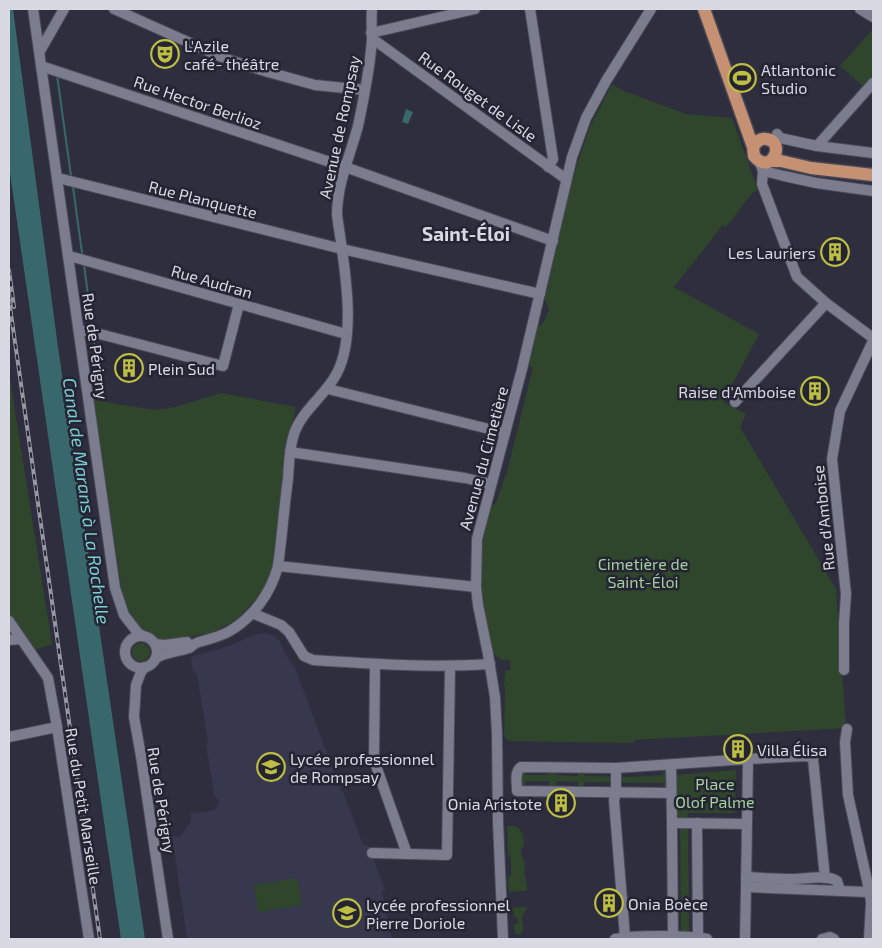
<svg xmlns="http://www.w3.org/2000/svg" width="882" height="948" viewBox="0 0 882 948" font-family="'Exo 2',sans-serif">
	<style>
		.built { fill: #37374d }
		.green { fill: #2f462c }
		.water { fill: #38686b }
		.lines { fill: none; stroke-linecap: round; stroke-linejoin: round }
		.stream { stroke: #38686b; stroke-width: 2 }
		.minor-casing { stroke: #494956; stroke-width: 12 }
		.major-casing { stroke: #494956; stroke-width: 15 }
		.minor { stroke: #7c7c8f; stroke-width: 10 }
		.major { stroke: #c69073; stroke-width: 12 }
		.rail-casing { stroke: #9898a5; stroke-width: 4 }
		.rail { stroke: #242433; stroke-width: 2; stroke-dasharray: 5.5; stroke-linecap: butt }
		.labels { text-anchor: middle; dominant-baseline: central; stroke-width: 5; stroke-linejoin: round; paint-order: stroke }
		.poi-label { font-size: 16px; fill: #d9d9e3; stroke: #242433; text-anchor: start }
		.street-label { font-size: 16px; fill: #d9d9e3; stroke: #242433 }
		.park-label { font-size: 16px; fill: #a3cf9d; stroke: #242433 }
		.water-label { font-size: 18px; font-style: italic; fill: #7acfd4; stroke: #242433 }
		.quarter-label { font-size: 19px; font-weight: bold; fill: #d9d9e3; stroke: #242433 }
	</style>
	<rect width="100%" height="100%" fill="#2e2e3e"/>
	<polygon class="built" points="266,633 276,637 283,646 283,650 296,670 341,791 343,791 363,845 369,846 385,890 382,891 392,939 187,939 172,836 180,837 191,821 190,814 215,810 220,802 214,795 206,743 208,742 197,674 192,669 191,659 194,656 229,646 253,635"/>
	<g class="green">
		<polygon points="873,29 873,79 865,88 840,66"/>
		<path d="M612,84L624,91L686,114L732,118L758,190L752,193L726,227L723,225L674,287L759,334L723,402L746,414L740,427L836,589L846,728L634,740V743L509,741L504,736L505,687H504L505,670H510V660C499,661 494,656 491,646C485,615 478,583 480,550C482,534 486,519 490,504L495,505L507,472L533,367L528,366L538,325L540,326L543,323L549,310L545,299L571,182L590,127Z"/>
		<polygon points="9,373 52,644 34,650 9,615"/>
		<polygon points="221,393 296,407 286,453 275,558 271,575 262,592 242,614 234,621 219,629 209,633 166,642 157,639 151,635 141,632 135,626 124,606 94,400 155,410 175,407"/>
		<circle cx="141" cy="652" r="9"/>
		<path d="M664,768L667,769L668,787L664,789V783L584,782V789H578V782L556,781V788H549V781H526L525,788H523C520,780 520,776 525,769V775H549V770L556,771V775L578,776V771H584V776L633,777L663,775Z"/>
		<polygon points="736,770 735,813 688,813 687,819 676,819 675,775"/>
		<polygon points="507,826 515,826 519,828 523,835 524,841 524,845 521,850 521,854 525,863 524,872 527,884 527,890 525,891 509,892 508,878 511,874 511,858 508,855"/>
		<polygon points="680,826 688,826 689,931 681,931"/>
		<polygon points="297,878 302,905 258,912 254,885"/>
		<polygon points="527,907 527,909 522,916 523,929 521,935 515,934 514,924 518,924 517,917 513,917 514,913 510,908"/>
	</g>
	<g class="water">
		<polygon points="9,9 13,9 58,347 145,939 121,939 9,166"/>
		<polygon points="406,109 413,112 408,124 402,122"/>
	</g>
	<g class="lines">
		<g class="stream">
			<polyline points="57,75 71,176"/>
			<polyline points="73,187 82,253"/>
			<polyline points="84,264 92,327"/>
			<polyline points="94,339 96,357"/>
		</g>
		<defs>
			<g id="minor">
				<polyline points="33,9 115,588 124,615 138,633 143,636"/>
				<polyline points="114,9 226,59 268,72 315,85 365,90"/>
				<polyline points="530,9 553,159 548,167"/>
				<polyline points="860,9 873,17"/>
				<polyline points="371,33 475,9"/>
				<polyline points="372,39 377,42 566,179"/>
				<polyline points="40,51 64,9"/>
				<polyline points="41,66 345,167 553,241"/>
				<polyline points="777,134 780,138 817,146 873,153"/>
				<polyline points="817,146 873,83"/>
				<polyline points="759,161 763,171 762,184 797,277 826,303 873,338"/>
				<polyline points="763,171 768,172 784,176 816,183 873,191"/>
				<polyline points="57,179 62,179 342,249 540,294"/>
				<polyline points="69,257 73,257 346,334"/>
				<polyline points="79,331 88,331 223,366 239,304"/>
				<polyline points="328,387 332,390 505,433"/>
				<polyline points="735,402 826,303"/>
				<polyline points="290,452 465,478 491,484"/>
				<polyline points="278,566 476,587"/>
				<path d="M252,613L281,625L289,632L304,656L313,660C372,664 431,668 490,664"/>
				<polyline points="9,621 48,678 57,727 89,939"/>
				<circle cx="141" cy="652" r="16"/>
				<polyline points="9,640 21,639"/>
				<polyline points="155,644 165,645 187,642"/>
				<path d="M156,658C166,652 177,652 189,648C192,646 195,643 199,642C209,639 219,637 228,632C253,618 271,593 278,566C282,537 284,508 288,479C289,464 289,449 294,434C302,410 326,395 337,373C358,332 343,259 337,215C337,184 350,156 358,126C364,98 370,68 372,39C372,29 371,19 372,9"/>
				<polyline points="375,665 374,760 407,854"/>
				<polyline points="145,667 141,672 136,685 134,717 141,756 168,939"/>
				<polyline points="844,670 844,623 846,594 832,459 840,411 873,341"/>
				<polyline points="847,729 845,742 848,795 870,894 871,903 869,939"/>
				<polyline points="9,737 57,727"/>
				<polyline points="748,759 805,756 812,757 813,759 825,878"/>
				<path d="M671,765L672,823L747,824L748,759L616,768L521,767C514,772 517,783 517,791L671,793"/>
				<polyline points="616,768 616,793 614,800 625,937"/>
				<polyline points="672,823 673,936"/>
				<polyline points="697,823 698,937"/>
				<polyline points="747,824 746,887 866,892 870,894"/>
				<polyline points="372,853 447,855 450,667"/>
				<path d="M746,877C762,878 778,879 794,879C806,879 827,874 837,881L840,890"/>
				<polyline points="503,939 498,822 497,734 495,697 488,654 478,605 476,587 477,539 522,369 572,157 586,118 606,81 651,9"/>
				<path d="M615,939C629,936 644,936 659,936C675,936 691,936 707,939"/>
				<polyline points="745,939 746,887"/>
				<polyline points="822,939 830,937 834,939"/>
			</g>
			<g id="major">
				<path d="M704,9L753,147L754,156C771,177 787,141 766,139C760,138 756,142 753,147"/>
				<polyline points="771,161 781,161 811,168 873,175"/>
			</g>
		</defs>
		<use href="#minor" class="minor-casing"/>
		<use href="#major" class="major-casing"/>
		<use href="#minor" class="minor"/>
		<use href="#major" class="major"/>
		<defs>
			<g id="rail">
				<polyline points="9,270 14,307"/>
				<polyline points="9,300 100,939"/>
			</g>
		</defs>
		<use href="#rail" class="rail-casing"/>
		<use href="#rail" class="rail"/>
	</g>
	<defs>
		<symbol id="theatre-ring" viewBox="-11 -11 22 22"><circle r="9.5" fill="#242433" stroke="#bebf42" stroke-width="1.5"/><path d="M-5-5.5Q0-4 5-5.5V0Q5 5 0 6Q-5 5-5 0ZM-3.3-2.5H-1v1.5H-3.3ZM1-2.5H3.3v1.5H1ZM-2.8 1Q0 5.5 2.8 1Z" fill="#bebf42"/></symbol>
		<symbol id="stadium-ring" viewBox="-11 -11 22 22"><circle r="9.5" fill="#242433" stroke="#bebf42" stroke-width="1.5"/><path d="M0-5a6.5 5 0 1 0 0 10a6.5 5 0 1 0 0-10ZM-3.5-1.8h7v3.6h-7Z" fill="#bebf42"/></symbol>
		<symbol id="building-ring" viewBox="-11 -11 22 22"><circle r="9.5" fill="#242433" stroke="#bebf42" stroke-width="1.5"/><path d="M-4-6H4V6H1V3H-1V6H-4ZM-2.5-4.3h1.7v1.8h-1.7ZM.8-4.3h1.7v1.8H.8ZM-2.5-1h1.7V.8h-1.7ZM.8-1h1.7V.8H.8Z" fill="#bebf42"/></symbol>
		<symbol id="school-ring" viewBox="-11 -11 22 22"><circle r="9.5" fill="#242433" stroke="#bebf42" stroke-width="1.5"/><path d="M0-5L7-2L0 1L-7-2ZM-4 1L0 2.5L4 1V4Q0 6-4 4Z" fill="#bebf42"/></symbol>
	</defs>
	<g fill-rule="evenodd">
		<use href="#theatre-ring" x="149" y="38" width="32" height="32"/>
		<use href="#stadium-ring" x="726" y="62" width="32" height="32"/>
		<use href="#building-ring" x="819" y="236" width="32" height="32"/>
		<use href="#building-ring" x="113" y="352" width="32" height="32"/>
		<use href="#building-ring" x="799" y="375" width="32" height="32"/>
		<use href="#building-ring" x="722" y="733" width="32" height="32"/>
		<use href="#school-ring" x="255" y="751" width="32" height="32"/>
		<use href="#building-ring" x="545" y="787" width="32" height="32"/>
		<use href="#building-ring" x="593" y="887" width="32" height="32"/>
		<use href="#school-ring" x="331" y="897" width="32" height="32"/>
	</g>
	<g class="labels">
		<g class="poi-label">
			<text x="184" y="45">L'Azile<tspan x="184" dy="18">café- théâtre</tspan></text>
			<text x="761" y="69">Atlantonic<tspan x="761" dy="18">Studio</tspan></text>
			<text x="816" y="252" text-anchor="end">Les Lauriers</text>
			<text x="148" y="368">Plein Sud</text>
			<text x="796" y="391" text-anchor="end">Raise d'Amboise</text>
			<text x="757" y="749">Villa Élisa</text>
			<text x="290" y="758">Lycée professionnel<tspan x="290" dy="18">de Rompsay</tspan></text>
			<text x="542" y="803" text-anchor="end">Onia Aristote</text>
			<text x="628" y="903">Onia Boèce</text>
			<text x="366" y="904">Lycée professionnel<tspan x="366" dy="18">Pierre Doriole</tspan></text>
		</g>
		<g class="street-label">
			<text transform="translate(478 96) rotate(36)">Rue Rouget de Lisle</text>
			<text transform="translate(198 102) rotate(19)">Rue Hector Berlioz</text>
			<text transform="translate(339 127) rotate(-78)">Avenue de Rompsay</text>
			<text transform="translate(203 199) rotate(14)">Rue Planquette</text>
			<text transform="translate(212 281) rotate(16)">Rue Audran</text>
			<text transform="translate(96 346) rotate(82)">Rue de Périgny</text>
			<text transform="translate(483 458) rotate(-75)">Avenue du Cimetière</text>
			<text transform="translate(823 518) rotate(-96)">Rue d'Amboise</text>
			<text transform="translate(162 800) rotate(81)">Rue de Périgny</text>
			<text transform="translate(84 806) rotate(81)">Rue du Petit Marseille</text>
		</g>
		<g class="park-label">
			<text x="643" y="563">Cimetière de<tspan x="643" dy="18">Saint-Éloi</tspan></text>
			<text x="715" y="783">Place<tspan x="715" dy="18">Olof Palme</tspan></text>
		</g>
		<g class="water-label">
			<text transform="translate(87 501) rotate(82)">Canal de Marans à La Rochelle</text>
		</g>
		<g class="quarter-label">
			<text x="466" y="233">Saint-Éloi</text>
		</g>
	</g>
	<rect width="882" height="948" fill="none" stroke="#d9d9e3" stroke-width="20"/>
</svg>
